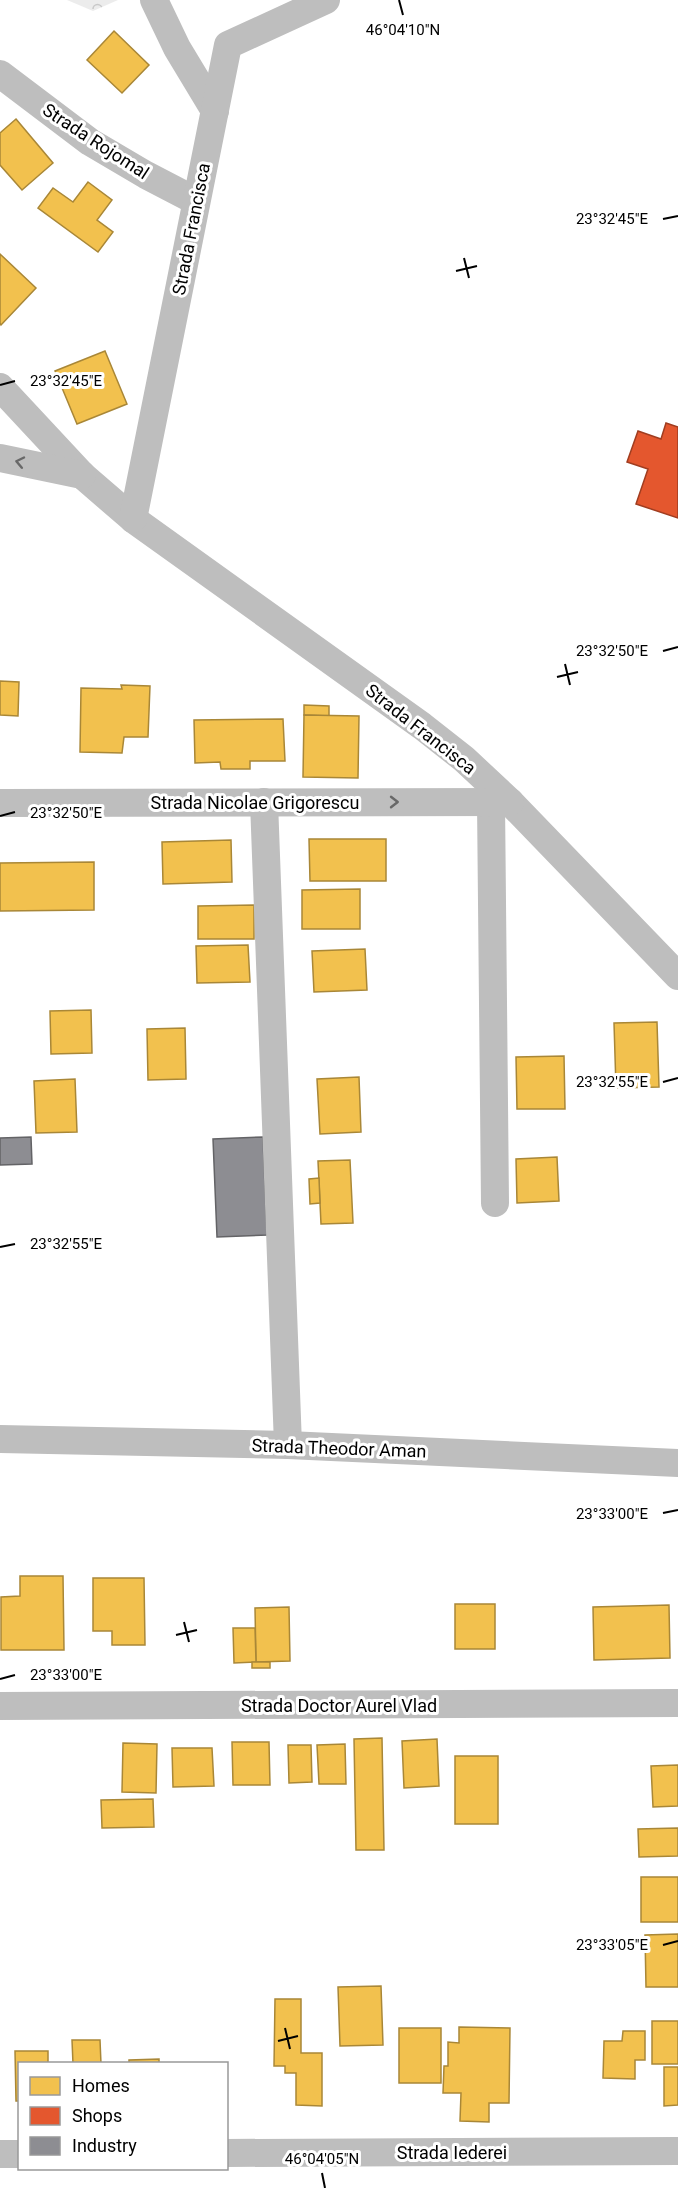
<svg xmlns="http://www.w3.org/2000/svg" width="678" height="2188" viewBox="0 0 678 2188" font-family="Roboto,sans-serif">
	<style>
		.forest { fill: url(#forest-crowns) }
		.homes { fill: #f2c14e; stroke: #a98737; stroke-width: 1.5 }
		.shops { fill: #e4572e; stroke: #a03d20; stroke-width: 1.5 }
		.industry { fill: #8d8d92; stroke: #636366; stroke-width: 1.5 }
		.lines { fill: none; stroke-linecap: round; stroke-linejoin: round }
		.minor { stroke: #bebebe; stroke-width: 28 }
		.oneway { stroke: #686868 }
		.ticks { fill: none; stroke: #000; stroke-width: 2 }
		.labels { text-anchor: middle; dominant-baseline: central; stroke-width: 6; stroke-linejoin: round; paint-order: stroke }
		.street-label { font-size: 18px; fill: #000; stroke: #fff }
		.ticks-label { font-size: 15px; text-anchor: middle; fill: #000; stroke: #fff; stroke-width: 6; stroke-linejoin: round; paint-order: stroke }
	</style>
	<defs>
		<pattern id="forest-crowns" width="20" height="18" patternUnits="userSpaceOnUse" patternTransform="scale(1.5)"><rect width="20" height="18" fill="#ececec"/><path d="M2 6a3 3 0 1 1 6 0M12 15a3 3 0 1 1 6 0" fill="none" stroke="#c9c9c9"/></pattern>
	</defs>
	<rect width="100%" height="100%" fill="#fff"/>
	<polygon class="forest" points="67,0 118,0 93,11"/>
	<g class="homes">
		<polygon points="114,31 149,65 122,93 87,60"/>
		<polygon points="16,119 53,163 22,190 0,165 0,133"/>
		<polygon points="88,182 112,200 97,220 113,232 98,252 38,208 53,188 73,202"/>
		<polygon points="0,254 36,288 1,325 0,323"/>
		<polygon points="105,351 127,404 77,424 55,371"/>
		<polygon points="0,681 19,682 18,716 0,715"/>
		<polygon points="121,685 150,686 148,737 124,737 122,753 80,752 81,688 122,689"/>
		<polygon points="304,705 329,706 329,716 304,715"/>
		<polygon points="304,715 359,716 358,778 303,777"/>
		<polygon points="283,719 285,761 250,761 250,769 221,769 220,762 195,763 194,720"/>
		<polygon points="309,839 386,839 386,881 310,881"/>
		<polygon points="231,840 232,882 163,884 162,842"/>
		<polygon points="94,862 94,910 0,911 0,863"/>
		<polygon points="360,889 360,929 302,929 302,890"/>
		<polygon points="254,905 254,939 198,939 198,906"/>
		<polygon points="248,945 250,982 197,983 196,946"/>
		<polygon points="365,949 367,990 314,992 312,951"/>
		<polygon points="91,1010 92,1053 51,1054 50,1011"/>
		<polygon points="657,1022 659,1087 616,1088 614,1023"/>
		<polygon points="185,1028 186,1079 148,1080 147,1029"/>
		<polygon points="564,1056 565,1109 517,1109 516,1057"/>
		<polygon points="359,1077 361,1132 320,1134 317,1079"/>
		<polygon points="75,1079 77,1132 36,1133 34,1081"/>
		<polygon points="557,1157 559,1201 517,1203 516,1159"/>
		<polygon points="350,1160 353,1223 321,1224 318,1161"/>
		<polygon points="319,1178 320,1203 310,1204 309,1179"/>
		<polygon points="20,1576 63,1576 64,1650 1,1650 1,1597 20,1596"/>
		<polygon points="93,1578 144,1578 145,1645 112,1645 112,1631 93,1631"/>
		<rect x="455" y="1604" width="40" height="45"/>
		<polygon points="669,1605 670,1658 594,1660 593,1607"/>
		<polygon points="289,1607 290,1661 256,1662 255,1608"/>
		<polygon points="233,1628 255,1628 256,1662 234,1663"/>
		<rect x="252" y="1662" width="18" height="6"/>
		<polygon points="382,1738 384,1850 356,1850 354,1739"/>
		<polygon points="437,1739 439,1786 404,1788 402,1741"/>
		<polygon points="232,1742 269,1742 270,1785 233,1785"/>
		<polygon points="123,1743 157,1744 156,1793 122,1792"/>
		<polygon points="345,1744 346,1784 319,1784 317,1745"/>
		<polygon points="288,1745 311,1745 312,1782 289,1783"/>
		<polygon points="172,1748 212,1748 214,1786 173,1787"/>
		<rect x="455" y="1756" width="43" height="68"/>
		<polygon points="678,1765 678,1806 653,1807 651,1766"/>
		<polygon points="153,1799 154,1827 102,1828 101,1800"/>
		<polygon points="678,1828 678,1856 639,1857 638,1829"/>
		<rect x="641" y="1877" width="37" height="45"/>
		<polygon points="678,1934 678,1987 646,1987 645,1935"/>
		<polygon points="381,1986 383,2045 340,2046 338,1987"/>
		<polygon points="275,1999 301,1999 301,2053 322,2053 322,2106 296,2105 296,2073 285,2073 285,2066 274,2066"/>
		<rect x="652" y="2021" width="26" height="43"/>
		<polygon points="459,2027 510,2028 509,2103 489,2103 489,2122 460,2121 461,2093 443,2093 444,2066 448,2066 448,2042 459,2043"/>
		<rect x="399" y="2028" width="42" height="55"/>
		<polygon points="623,2031 645,2031 645,2060 635,2060 635,2079 603,2078 604,2041 622,2041"/>
		<polygon points="72,2040 100,2040 101,2064 73,2064"/>
		<polygon points="15,2051 48,2051 48,2064 20,2064 20,2101 16,2101"/>
		<polygon points="159,2059 159,2064 129,2064 129,2060"/>
		<polygon points="664,2067 678,2067 678,2105 664,2106"/>
	</g>
	<polygon class="shops" points="666,423 678,427 678,518 636,504 648,469 627,462 638,431 661,439"/>
	<g class="industry">
		<polygon points="31,1137 32,1164 0,1165 0,1138"/>
		<polygon points="263,1137 267,1235 217,1237 213,1139"/>
	</g>
	<g class="lines">
		<g class="minor">
			<polyline points="154,0 177,48 215,111"/>
			<polyline points="0,74 90,142 146,175 196,201"/>
			<polyline points="0,387 82,475 133,519 422,726 464,759 510,802 678,976"/>
			<polyline points="0,458 82,475"/>
			<polyline points="133,519 228,45 326,0"/>
			<polyline points="264,802 288,1445"/>
			<polyline points="491,802 495,1203"/>
			<polyline points="0,803 510,802"/>
			<polyline points="0,1439 288,1445 678,1463"/>
			<polyline points="0,1706 678,1703"/>
			<polyline points="226,2153 678,2151"/>
			<polyline points="0,2154 20,2154"/>
		</g>
	</g>
	<defs><path id="oneway-chevron" d="M-2-3.5L2.5 0L-2 3.5" fill="none" stroke-width="1.6" stroke-linecap="round" stroke-linejoin="round" transform="scale(1.5)"/></defs>
	<g class="oneway">
		<use href="#oneway-chevron" transform="translate(20 462) rotate(-168)"/>
		<use href="#oneway-chevron" transform="translate(394 802)"/>
	</g>
	<path class="ticks" d="M399,0L403,15M663,219L678,216M464,258L469,278M456,271L477,266M0,385L15,381M663,651L678,647M565,664L570,685M557,677L578,672M0,816L15,812M663,1082L678,1078M0,1247L15,1244M663,1513L678,1510M184,1622L189,1642M176,1635L197,1630M0,1679L15,1675M663,1945L678,1941M285,2028L290,2049M278,2041L298,2036M322,2173L325,2188"/>
	<g class="labels">
		<g class="street-label">
			<text transform="translate(96 141) rotate(33)">Strada Rojomal</text>
			<text transform="translate(191 229) rotate(-79)">Strada Francisca</text>
			<text transform="translate(421 729) rotate(38)">Strada Francisca</text>
			<text x="255" y="802">Strada Nicolae Grigorescu</text>
			<text transform="translate(339 1448) rotate(2)">Strada Theodor Aman</text>
			<text x="339" y="1705">Strada Doctor Aurel Vlad</text>
			<text x="452" y="2152">Strada Iederei</text>
		</g>
	</g>
	<g class="ticks-label">
		<text x="403" y="35">46°04'10"N</text>
		<text x="612" y="224">23°32'45"E</text>
		<text x="66" y="386">23°32'45"E</text>
		<text x="612" y="656">23°32'50"E</text>
		<text x="66" y="818">23°32'50"E</text>
		<text x="612" y="1087">23°32'55"E</text>
		<text x="66" y="1249">23°32'55"E</text>
		<text x="612" y="1519">23°33'00"E</text>
		<text x="66" y="1680">23°33'00"E</text>
		<text x="612" y="1950">23°33'05"E</text>
		<text x="322" y="2164">46°04'05"N</text>
	</g>
	<rect x="18" y="2062" width="210" height="108" fill="#ffffff" stroke="#999999" stroke-width="1.5"/>
	<rect x="30" y="2077" width="30" height="18" fill="#f2c14e" stroke="#999999" stroke-width="1.5"/>
	<text x="72" y="2092" font-size="18" fill="#000000">Homes</text>
	<rect x="30" y="2107" width="30" height="18" fill="#e4572e" stroke="#999999" stroke-width="1.5"/>
	<text x="72" y="2122" font-size="18" fill="#000000">Shops</text>
	<rect x="30" y="2137" width="30" height="18" fill="#8d8d92" stroke="#999999" stroke-width="1.5"/>
	<text x="72" y="2152" font-size="18" fill="#000000">Industry</text>
</svg>
